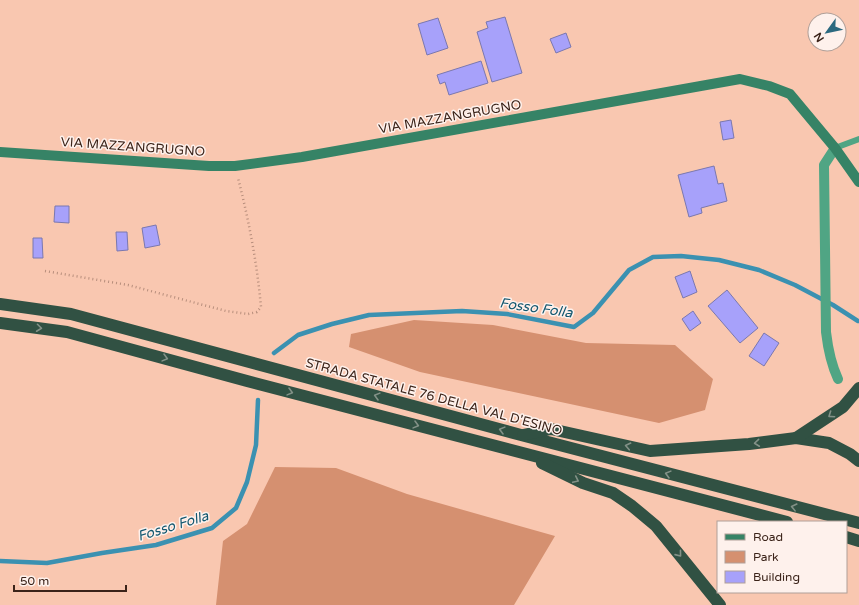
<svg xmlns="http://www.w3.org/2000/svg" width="859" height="605" viewBox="0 0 859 605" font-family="'Varela Round',sans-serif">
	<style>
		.green { fill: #d59070 }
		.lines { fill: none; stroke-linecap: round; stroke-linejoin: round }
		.stream { stroke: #3b91b1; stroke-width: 4.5 }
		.building { fill: #a7a1fa; stroke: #7b78ae }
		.path { stroke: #b78e7c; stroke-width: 2.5; stroke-dasharray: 1 3; stroke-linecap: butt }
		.lane { stroke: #50a584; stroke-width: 6 }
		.street { stroke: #50a584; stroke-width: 10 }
		.secondary { stroke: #368366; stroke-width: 10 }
		.highway { stroke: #315143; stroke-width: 12 }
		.oneway { stroke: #839187 }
		.labels { text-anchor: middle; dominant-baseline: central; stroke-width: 3; stroke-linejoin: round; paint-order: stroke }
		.street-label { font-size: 13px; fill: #3b2319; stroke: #fef1ec }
		.water-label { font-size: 14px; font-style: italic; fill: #12576f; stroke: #fef1ec }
	</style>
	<rect width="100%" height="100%" fill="#f9c7b0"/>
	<g class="green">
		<polygon points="414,320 493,325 586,343 675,345 713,379 705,410 659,423 420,372 349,347 351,334"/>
		<polygon points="275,467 336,468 407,494 555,536 514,605 216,605 223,541 247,524"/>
	</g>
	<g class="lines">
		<g class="stream">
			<polyline points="274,353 298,335 332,324 369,315 462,311 507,314 574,327 593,313 629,270 653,257 681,256 719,260 759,270 795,285 833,305 858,321"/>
			<polyline points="0,561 47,563 102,553 156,545 212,528 236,508 247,482 256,445 258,400"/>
		</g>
	</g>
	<g class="building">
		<polygon points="505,17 522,73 492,82 477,32 488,28 486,22"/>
		<polygon points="438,18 448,48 427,55 418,24"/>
		<polygon points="566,33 571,47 556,53 550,39"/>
		<polygon points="481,61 488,83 449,95 445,82 440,84 437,75"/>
		<polygon points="731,120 734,138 723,140 720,122"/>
		<polygon points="714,166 718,184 723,183 727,201 701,208 702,213 689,217 678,175"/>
		<polygon points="55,206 69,206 69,223 54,222"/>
		<polygon points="156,225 160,245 145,248 142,228"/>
		<polygon points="116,232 127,232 128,250 117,251"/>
		<polygon points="33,238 42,238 43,258 33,258"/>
		<polygon points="690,271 697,292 683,298 675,277"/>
		<polygon points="727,290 758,328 740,343 708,306"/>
		<polygon points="693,311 701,323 690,331 682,319"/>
		<polygon points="764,333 779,343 764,366 749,356"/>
	</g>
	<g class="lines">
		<path class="path" d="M45,271L128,285L226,311L248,314L257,312L261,307C257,263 249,221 238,178"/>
		<polyline class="lane" points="835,148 859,139"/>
		<path class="street" d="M835,148L824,165L826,332C828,349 831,364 838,379"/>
		<polyline class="secondary" points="0,152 209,166 235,166 302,157 740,79 769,86 790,94 835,148 859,182"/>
		<g class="highway">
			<polyline points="0,304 71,314 521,435 859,523"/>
			<polyline points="0,323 67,332 247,381 787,522"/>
			<polyline points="523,435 551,429 650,451 749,444 796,438 829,443 850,454 859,461"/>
			<polyline points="796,438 843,407 859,388"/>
			<polyline points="542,463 583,483 613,493 632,506 656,526 720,605"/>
			<polyline points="846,537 859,541"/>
		</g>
	</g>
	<defs><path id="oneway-chevron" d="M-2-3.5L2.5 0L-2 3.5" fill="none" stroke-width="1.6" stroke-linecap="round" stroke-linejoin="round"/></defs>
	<g class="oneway">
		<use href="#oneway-chevron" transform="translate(39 328) rotate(7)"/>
		<use href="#oneway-chevron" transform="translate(165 358) rotate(15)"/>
		<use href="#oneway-chevron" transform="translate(290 392) rotate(15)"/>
		<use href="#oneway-chevron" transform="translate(377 396) rotate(-165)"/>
		<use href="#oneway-chevron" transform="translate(831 415) rotate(146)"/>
		<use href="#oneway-chevron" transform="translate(416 425) rotate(15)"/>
		<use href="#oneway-chevron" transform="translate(502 430) rotate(-165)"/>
		<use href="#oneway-chevron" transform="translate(757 443) rotate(174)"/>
		<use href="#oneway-chevron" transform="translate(628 446) rotate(-168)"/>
		<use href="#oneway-chevron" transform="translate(668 474) rotate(-165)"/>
		<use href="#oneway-chevron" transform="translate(576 480) rotate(25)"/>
		<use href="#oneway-chevron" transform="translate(794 507) rotate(-166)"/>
		<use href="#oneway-chevron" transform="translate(679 554) rotate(51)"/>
	</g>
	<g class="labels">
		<g class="street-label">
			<text transform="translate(450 117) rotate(-10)">VIA MAZZANGRUGNO</text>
			<text transform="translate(133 147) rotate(4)">VIA MAZZANGRUGNO</text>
			<text transform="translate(434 397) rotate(15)">STRADA STATALE 76 DELLA VAL D'ESINO</text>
		</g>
		<g class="water-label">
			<text transform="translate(536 308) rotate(8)">Fosso Folla</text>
			<text transform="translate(173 526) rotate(-17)">Fosso Folla</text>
		</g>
	</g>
	<rect x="717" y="521" width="130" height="72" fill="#fef1ec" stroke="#b09f98"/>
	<rect x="725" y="534" width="20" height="6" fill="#368366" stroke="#b09f98"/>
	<text x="753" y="541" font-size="12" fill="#3b2319">Road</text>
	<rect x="725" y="551" width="20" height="12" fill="#d59070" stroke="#b09f98"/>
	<text x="753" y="561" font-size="12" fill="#3b2319">Park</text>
	<rect x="725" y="571" width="20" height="12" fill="#a7a1fa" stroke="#b09f98"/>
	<text x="753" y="581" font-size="12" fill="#3b2319">Building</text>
	<g transform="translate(827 32) rotate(237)"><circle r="19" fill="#fef1ec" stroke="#b09f98"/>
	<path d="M0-3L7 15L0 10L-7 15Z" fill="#2c697f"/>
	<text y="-6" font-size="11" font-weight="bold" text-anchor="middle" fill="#3b2319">N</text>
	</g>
	<path d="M14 585v6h112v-6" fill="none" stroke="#3b2319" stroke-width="2"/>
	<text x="20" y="585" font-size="12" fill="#3b2319" stroke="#fef1ec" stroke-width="3" paint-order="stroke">50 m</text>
</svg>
